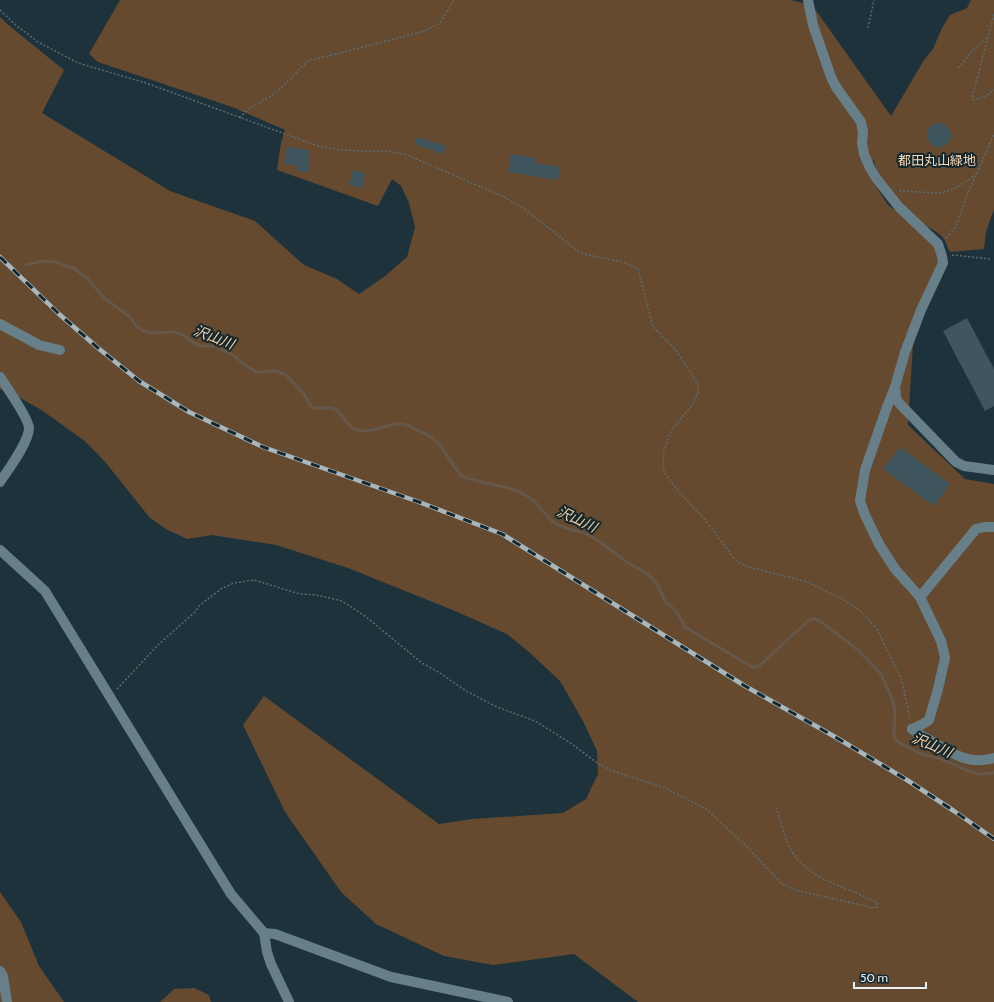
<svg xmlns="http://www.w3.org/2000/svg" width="994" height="1002" viewBox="0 0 994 1002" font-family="Cabin,'Noto Sans JP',sans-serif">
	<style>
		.green { fill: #654a2f }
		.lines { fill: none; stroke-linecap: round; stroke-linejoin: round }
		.stream { stroke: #65584a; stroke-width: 3 }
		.building { fill: #40565e }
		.path { stroke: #5a6d74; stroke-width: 1.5; stroke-dasharray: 2 2; stroke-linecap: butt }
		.minor { stroke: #667f88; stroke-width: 10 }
		.rail-casing { stroke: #a7b7bd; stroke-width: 4.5 }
		.rail { stroke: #13282f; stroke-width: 3; stroke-dasharray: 9; stroke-linecap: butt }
		.labels { text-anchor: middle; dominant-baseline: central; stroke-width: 4; stroke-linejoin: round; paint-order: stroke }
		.park-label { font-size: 13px; fill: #fbd8b6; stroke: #13282f }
		.water-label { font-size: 14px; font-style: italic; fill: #fccd9f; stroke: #13282f }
	</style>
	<rect width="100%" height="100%" fill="#1d323a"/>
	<g class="green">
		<path d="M120,0H790L812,5L891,116L924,60L933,49L942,28L950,15L967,8L971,0H994V209L986,232L984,249L950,252C947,247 946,241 943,238C937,231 929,228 922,223C909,212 873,177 874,159L867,172L888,205L928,234L942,260L913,344L908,425L965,479L994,484V1002H638L574,954L493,965L444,956L376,924L341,892L285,812L243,725L264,696L439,824L472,819L563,813L586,799L598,774L597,751L583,721L560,681L529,652L507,634L455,611L348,568L276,545L212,535L187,539L166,529L150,518L106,463L86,442L43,411L17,396L0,389V17L12,28L64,70L42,113L170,191L255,221L304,265L337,279L359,294L384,277L407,257L415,227L409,203L401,186L392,179L378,206L277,170L281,143L285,130L232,107L98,62L89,54Z"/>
		<polygon points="0,892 21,922 39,966 64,1002 0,1002"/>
		<polygon points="194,988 209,995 211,1002 160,1002 174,989"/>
	</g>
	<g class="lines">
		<polyline class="stream" points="26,265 42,261 56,262 75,269 89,280 104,298 130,317 137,327 144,331 153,333 176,332 186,337 194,343 202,346 214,346 233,355 248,367 257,372 276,371 286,375 304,394 310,405 314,408 331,408 337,410 350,426 356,430 362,431 372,430 394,424 403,424 409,426 431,437 440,445 456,469 461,475 469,479 508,488 520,492 532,499 552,521 563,527 584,533 596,539 628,563 645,572 652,578 658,586 665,601 677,612 685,627 752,667 759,666 809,620 815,619 820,621 858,650 881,674 893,701 895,711 894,734 896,741 921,754 941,759 969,771 978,774 994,773"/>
	</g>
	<g class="building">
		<circle cx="939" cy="135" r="12"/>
		<polygon points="417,137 446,146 443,154 415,144"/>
		<polygon points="287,146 310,151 308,161 310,161 308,173 296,170 297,166 284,163"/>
		<polygon points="511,154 536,158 535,163 560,167 558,180 508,172"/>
		<polygon points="353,170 365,173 362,188 349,185"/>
		<polygon points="967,318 994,369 994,406 985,411 943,331"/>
		<polygon points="900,447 950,484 934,506 883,469"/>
	</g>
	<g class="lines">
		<g class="path">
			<polyline points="0,10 17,26 38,42 78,63 146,83 318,146 341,150 362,151 387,151 407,155 502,196 526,210 580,253 626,263 638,269 653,327 675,349 698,384 698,393 693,404 673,428 664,450 663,468 666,475 680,493 708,523 732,556 739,563 749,567 805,581 844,600 862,612 878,631 902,681 910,719"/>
			<polyline points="994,14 972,98 973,100 978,99 985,96 994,90"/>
			<polyline points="868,28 874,0"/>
			<polyline points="958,68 975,48 987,38"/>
			<polyline points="240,118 248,109 276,93 308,61 425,31 440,23 454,0"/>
			<path d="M899,191L938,193C953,191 963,184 975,175"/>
			<polyline points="946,238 955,228 966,198 994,134"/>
			<polyline points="952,255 991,259"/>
			<path d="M117,689L159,644L195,612L200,605L221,589L234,583L254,580L300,594L316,595L342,601L365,616L422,663L440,673L466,691L497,707L535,721L569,742L600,765L613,771L665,788L706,809L747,847L780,882L788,887L799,891L874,908L877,907V903C849,887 811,881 793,853C784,839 781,822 776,807"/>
		</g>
		<g class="minor">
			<polyline points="808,0 813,25 831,77 836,87 861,122 863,132 862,143 864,154 870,168 876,178 899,207 938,244 942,256 943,263 921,310 905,352 895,387 887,407 865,470 860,501 865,515 879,544 895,569 920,597 941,641 944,653 945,658 938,689 929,720 923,724 912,729"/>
			<polyline points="0,324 39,345 60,350"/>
			<path d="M0,377C6,386 29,419 29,428C29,442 8,470 0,482"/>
			<polyline points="895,387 896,398 899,403 956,462 964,466 994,470"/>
			<polyline points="0,550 45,591 218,873 231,894 264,933 275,934 391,977 508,1002"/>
			<polyline points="920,597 976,529 984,527 994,527"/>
			<path d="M912,729C919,735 928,739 936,744C956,755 969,765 994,758"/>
			<polyline points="264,933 267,952 271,964 289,1002"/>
			<polyline points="0,971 3,976 7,1002"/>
		</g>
		<defs>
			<polyline id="rail" points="0,257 59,314 98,348 139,381 189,412 263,447 419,502 502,534 745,686 837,738 907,780 954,811 994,839"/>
		</defs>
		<use href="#rail" class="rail-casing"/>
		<use href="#rail" class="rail"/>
	</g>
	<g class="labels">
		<g class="park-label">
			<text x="937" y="160">都田丸山緑地</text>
		</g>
		<g class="water-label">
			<text transform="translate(214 337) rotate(21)">沢山川</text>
			<text transform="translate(577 519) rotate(25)">沢山川</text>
			<text transform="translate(932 745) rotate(23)">沢山川</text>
		</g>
	</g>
	<path d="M854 982v6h72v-6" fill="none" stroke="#e5f2f7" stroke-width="2"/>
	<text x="860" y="982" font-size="12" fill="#e5f2f7" stroke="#13282f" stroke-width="3" paint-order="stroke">50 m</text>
</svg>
